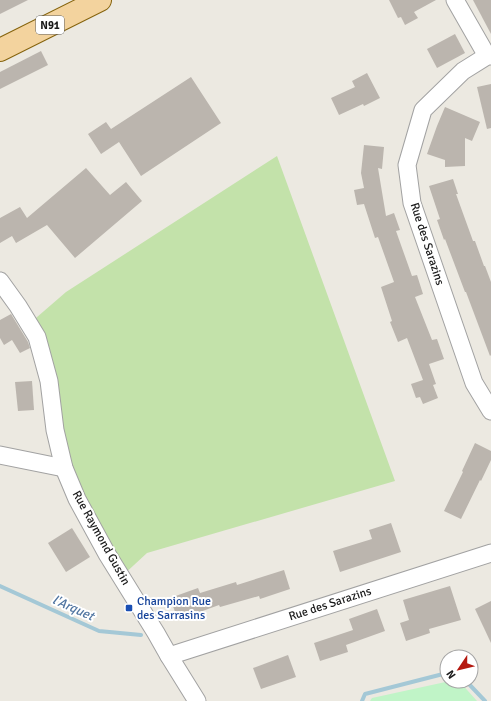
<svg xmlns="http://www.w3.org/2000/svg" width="491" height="701" viewBox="0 0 491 701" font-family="Signika,sans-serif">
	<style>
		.grass { fill: #c3e2aa }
		.park { fill: #c0f4c7 }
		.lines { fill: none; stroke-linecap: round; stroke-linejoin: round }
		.stream { stroke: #a4c8d6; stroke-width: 4 }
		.building { fill: #bbb5ae }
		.minor-casing { stroke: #a2a2a2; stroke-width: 19 }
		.major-casing { stroke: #85630c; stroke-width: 24 }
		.minor { stroke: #fff; stroke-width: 17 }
		.major { stroke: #f3d39e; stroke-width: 22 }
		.transit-dot { fill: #1a4fb4; stroke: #fff; stroke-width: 1.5 }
		.labels { text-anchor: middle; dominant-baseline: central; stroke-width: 4; stroke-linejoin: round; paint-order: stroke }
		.shield { fill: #fff; stroke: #5f5f5f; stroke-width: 1 }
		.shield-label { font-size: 11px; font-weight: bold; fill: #1b1b1b }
		.street-label { font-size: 12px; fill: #1b1b1b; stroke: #fff }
		.transit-label { font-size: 12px; fill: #164399; stroke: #fff; text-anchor: start }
		.water-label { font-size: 13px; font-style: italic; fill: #5075a1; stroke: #fff }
	</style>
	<rect width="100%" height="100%" fill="#ece9e1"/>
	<polygon class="grass" points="277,156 395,481 147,553 121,577 77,499 29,324 66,292"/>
	<polygon class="park" points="450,681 459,681 477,701 370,701 372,698"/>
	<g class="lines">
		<g class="stream">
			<polyline points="0,586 99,631 141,635"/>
			<polyline points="466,681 485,701"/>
			<polyline points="362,701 365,694 447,673"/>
		</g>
	</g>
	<g class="building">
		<polygon points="0,0 28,0 0,14"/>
		<polygon points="389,0 436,0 414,12 418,18 405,25 401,17 398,18"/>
		<polygon points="473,0 491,0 491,34"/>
		<polygon points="455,34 465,53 437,68 427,49"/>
		<polygon points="41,51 48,65 0,89 0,72"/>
		<polygon points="367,73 380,98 364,106 363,104 339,115 331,98 355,87 352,81"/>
		<polygon points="191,77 221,123 141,176 119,142 101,154 88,134 106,122 111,129"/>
		<polygon points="491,84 491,128 487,129 477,87"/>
		<polygon points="445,107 480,122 472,141 465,138 465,166 445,167 445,160 427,154 437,126"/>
		<polygon points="364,145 384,147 382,169 378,168 386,216 394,213 400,230 396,231 412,276 417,275 423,294 415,297 432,340 437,339 444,359 429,364 436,384 433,385 438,398 423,404 420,397 416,398 411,384 423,380 407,338 398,342 390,322 392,321 381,287 394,282 378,237 375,238 364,204 357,205 354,190 364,188 361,173"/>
		<polygon points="86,168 110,195 126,182 142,201 75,258 47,225 16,243 12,236 0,243 0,218 20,207 27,218"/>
		<polygon points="453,179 458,194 456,194 473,241 475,241 484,266 485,266 491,282 491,355 490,356 466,292 465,292 445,239 444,240 437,220 440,219 429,186"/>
		<polygon points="11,314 28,342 30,348 20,353 12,340 4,345 0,338 0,320"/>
		<polygon points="32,381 34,410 18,411 15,382"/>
		<polygon points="475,443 491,451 491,460 481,481 480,480 461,519 444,511 463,472 462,471"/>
		<polygon points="391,523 401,552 340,572 333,551 372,539 369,530"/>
		<polygon points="72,528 90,557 66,572 48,543"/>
		<polygon points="284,570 290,589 260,599 259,596 220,607 219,605 178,620 170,598 198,588 200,593 236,582 237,585"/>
		<polygon points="450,586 461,620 429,629 430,633 406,641 400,623 409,620 403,600"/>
		<polygon points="491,601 491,643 475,609"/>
		<polygon points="377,609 385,631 346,645 348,652 320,661 314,643 353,630 349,619"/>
		<polygon points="288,655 296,677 261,689 253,668"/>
	</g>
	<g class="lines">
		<defs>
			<g id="minor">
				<polyline points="455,0 487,56"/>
				<polyline points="491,56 487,56 463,71 423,110 407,165 412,203 474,383 491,411"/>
				<polyline points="0,281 18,306 37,337 49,381 55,430 64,468 77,499 107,554 156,633 169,656 197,701"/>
				<polyline points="0,455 64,468"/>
				<polyline points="169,656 491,553"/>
			</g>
			<polyline id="major" points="0,50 100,0"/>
		</defs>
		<use href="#minor" class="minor-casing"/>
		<use href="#major" class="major-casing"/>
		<use href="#minor" class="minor"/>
		<use href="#major" class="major"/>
	</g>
	<rect class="transit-dot" x="125" y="604" width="8" height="8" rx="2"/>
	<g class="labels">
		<rect class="shield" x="36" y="16" width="28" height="18" rx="3"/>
		<g class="shield-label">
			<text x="50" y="25">N91</text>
		</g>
		<g class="street-label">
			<text transform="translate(427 244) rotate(72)">Rue des Sarazins</text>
			<text transform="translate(101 538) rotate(61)">Rue Raymond Gustin</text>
			<text transform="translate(330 604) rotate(-18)">Rue des Sarazins</text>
		</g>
		<g class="transit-label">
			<text x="137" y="601">Champion Rue<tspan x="137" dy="14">des Sarrasins</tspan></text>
		</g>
		<g class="water-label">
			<text transform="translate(73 608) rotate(24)">l'Arquet</text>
		</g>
	</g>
	<g transform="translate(459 669) rotate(235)"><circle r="19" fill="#ffffff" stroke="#a4a4a4"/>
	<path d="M0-3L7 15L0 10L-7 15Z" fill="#b51910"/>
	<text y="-6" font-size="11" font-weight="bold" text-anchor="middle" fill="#1b1b1b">N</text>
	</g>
</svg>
